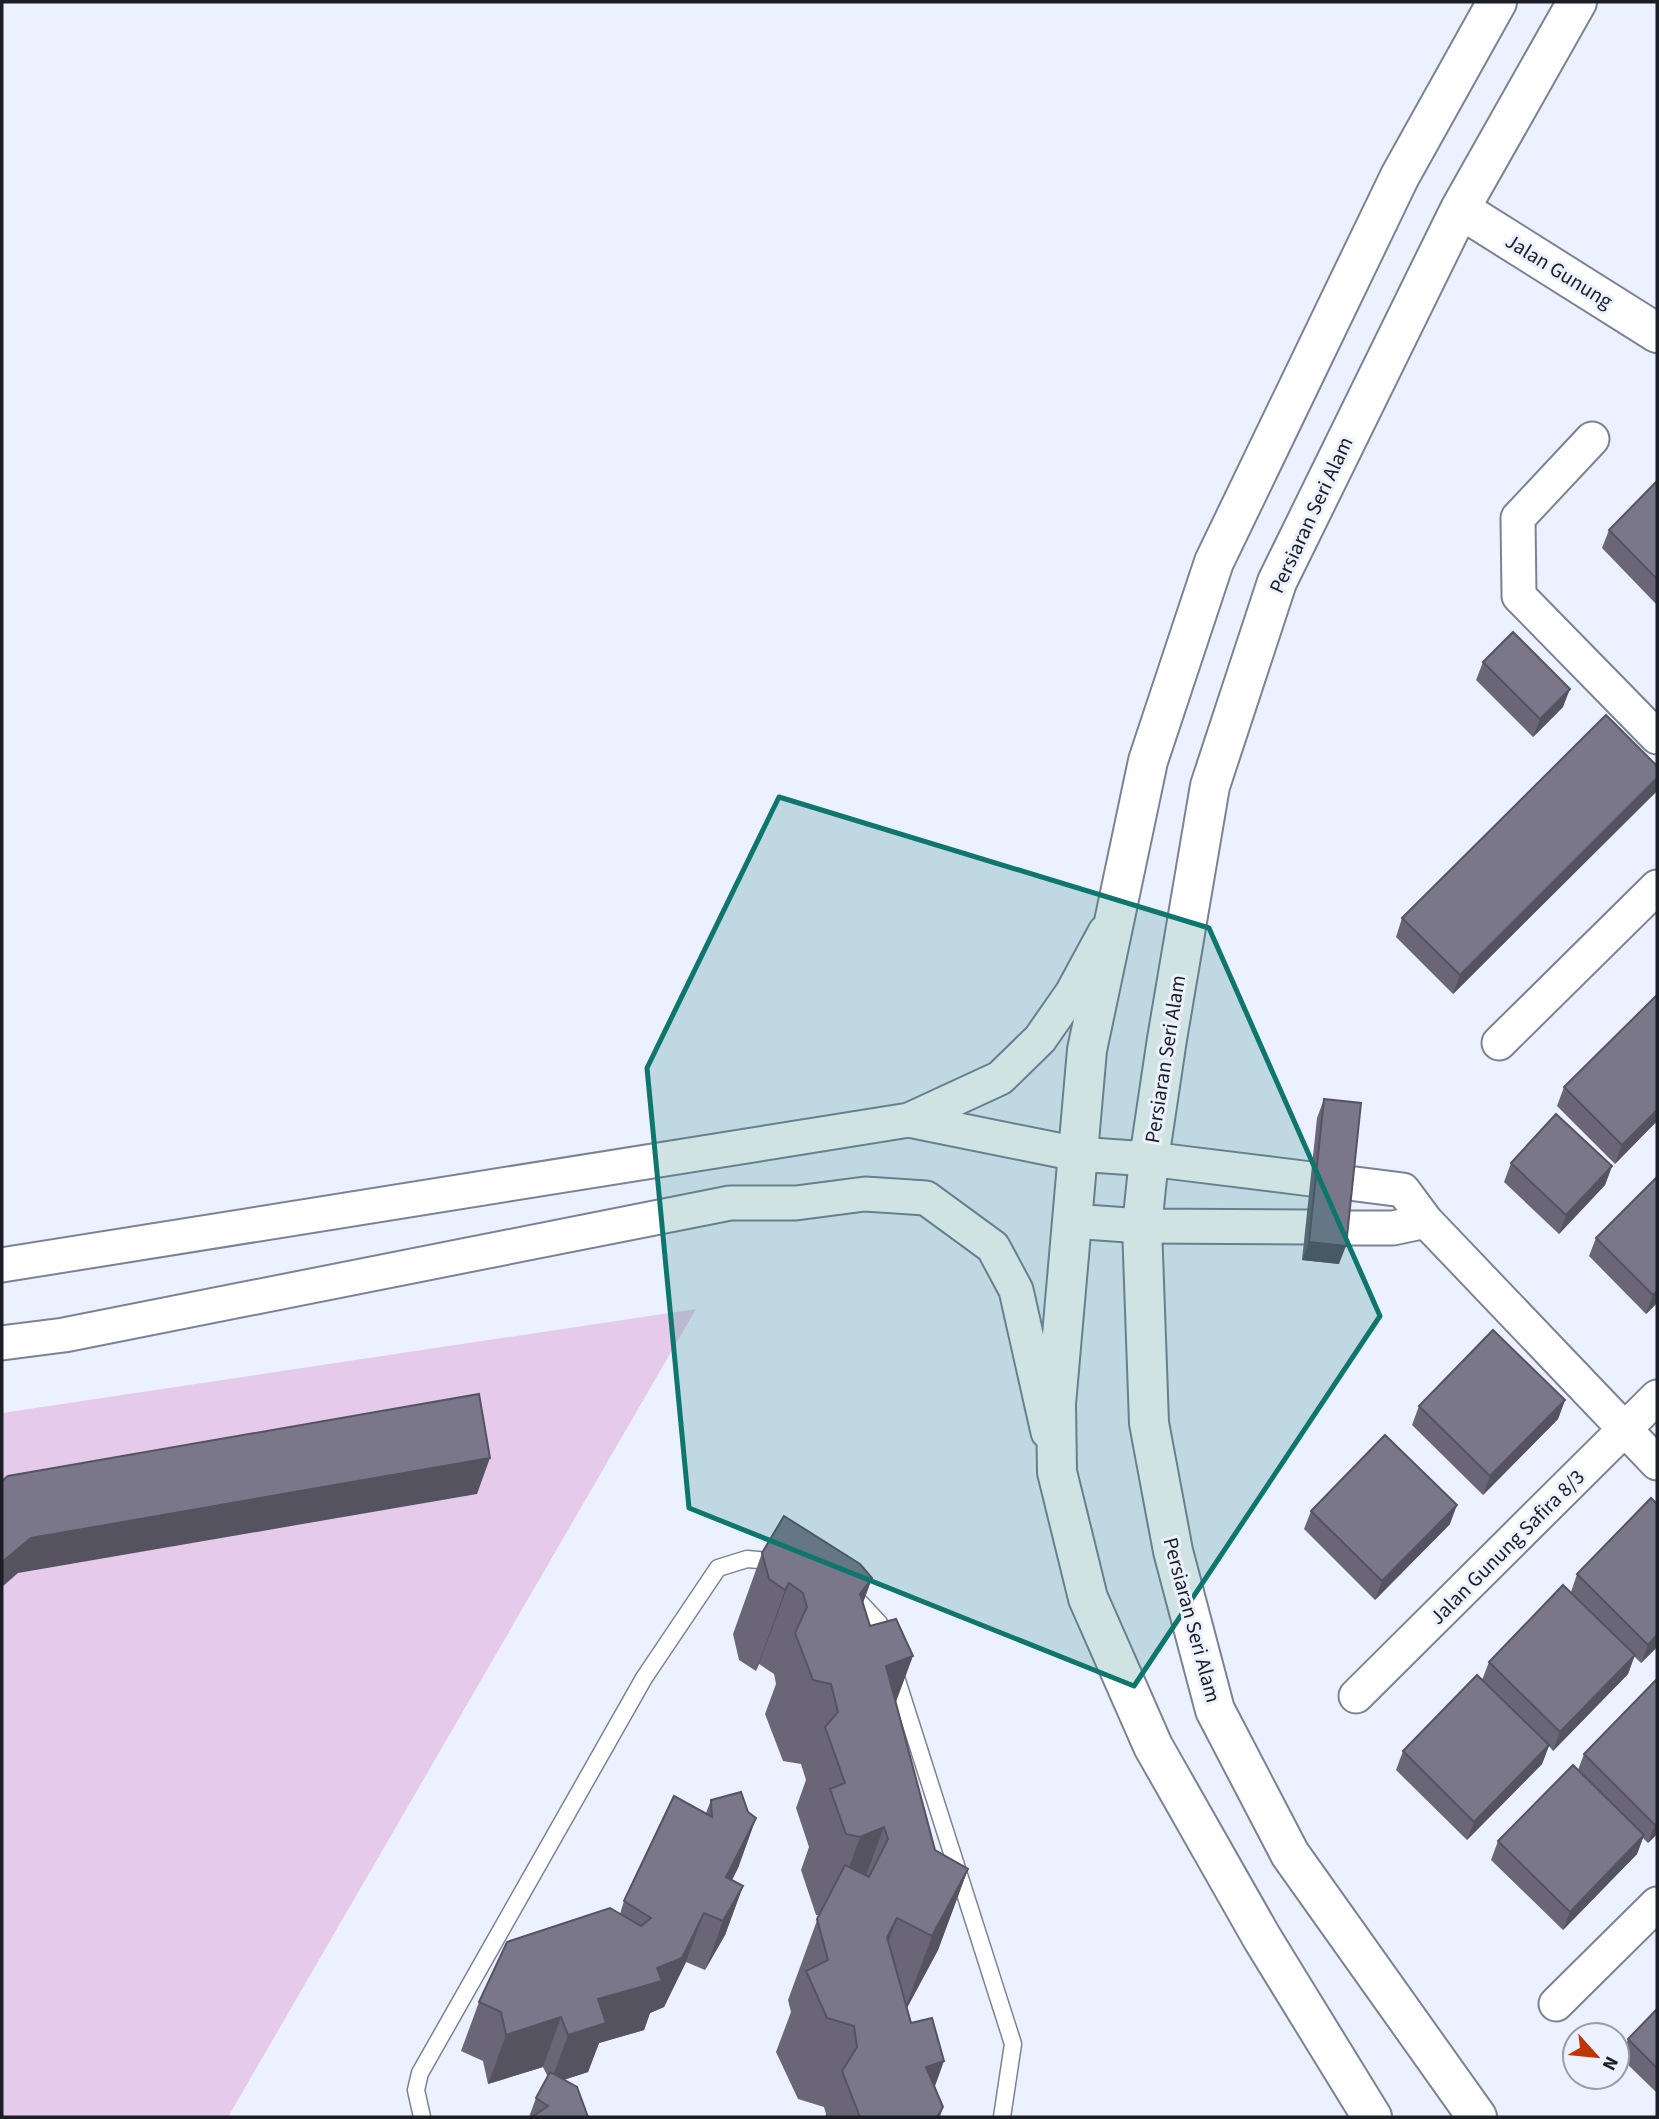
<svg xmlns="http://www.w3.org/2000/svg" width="1659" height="2119" viewBox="0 0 1659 2119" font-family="'Source Sans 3',sans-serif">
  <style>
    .green { fill: #e5caeb }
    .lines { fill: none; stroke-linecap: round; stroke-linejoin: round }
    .lane-casing { stroke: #7b8296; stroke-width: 19 }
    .street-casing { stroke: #7b8296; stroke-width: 37 }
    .secondary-casing { stroke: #7b8296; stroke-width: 42 }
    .lane { stroke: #fff; stroke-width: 16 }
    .street { stroke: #fff; stroke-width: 33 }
    .secondary { stroke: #fff; stroke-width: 38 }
    .wall { fill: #6a6678 }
    .shaded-wall { fill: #565361 }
    .building { fill: #7b778b; stroke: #565361; stroke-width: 2 }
    .marked { fill: #0f766e; fill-opacity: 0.2; stroke: #0f766e; stroke-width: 5; stroke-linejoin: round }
    .labels { text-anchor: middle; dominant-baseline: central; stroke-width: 6; stroke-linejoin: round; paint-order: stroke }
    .street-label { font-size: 21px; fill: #1b1e25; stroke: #ecf1ff }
  </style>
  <rect width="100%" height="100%" fill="#ecf1ff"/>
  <path class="green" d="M696 1309 228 2117H2V1413Z"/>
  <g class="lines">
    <g class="lane-casing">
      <path id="lane" d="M849 1591 879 1623 885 1643
        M894 1671 1013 2044 1002 2117
        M422 2117 416 2090 420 2073 644 1678 718 1568 747 1559 782 1562"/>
    </g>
    <g class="street-casing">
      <path id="street" d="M1592 439 1518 518 1519 596 1657 737
        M1499 1043 1657 887
        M909 1120 1077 1154 1149 1159 1311 1179
        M1348 1183 1403 1190 1426 1221 1657 1463
        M1071 1221 1142 1226 1307 1227
        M1345 1228H1393L1426 1221
        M2 1265 909 1120 1000 1078 1040 1039 1072 993 1105 932
        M2 1343 64 1335 730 1203H796L865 1194 926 1198 993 1247 1016 1290 1048 1432
        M1356 1696 1657 1397
        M1556 2004 1657 1904"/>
    </g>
    <g class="secondary-casing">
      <path id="secondary" d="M1460 209 1657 333
        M1372 2117 1262 1938 1153 1746 1088 1598 1057 1472 1056 1404 1087 1050 1148 761 1214 562 1400 176 1497 2
        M1477 2117 1290 1854 1215 1710 1173 1551 1149 1423 1142 1226 1149 1159 1167 1039 1210 786 1277 582 1460 209 1577 2"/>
    </g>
    <use href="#lane" class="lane"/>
    <use href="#street" class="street"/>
    <use href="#secondary" class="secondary"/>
  </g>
  <path class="wall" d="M1657 481V605L1602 548 1609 530Z
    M1483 662 1563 707 1533 737 1476 680Z
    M1657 766V791L1453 994 1396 937 1402 918Z
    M1657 995V1121L1615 1164 1557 1106 1564 1087Z
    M1324 1099 1339 1264 1302 1260 1317 1118Z
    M1511 1163 1612 1166 1605 1185 1559 1234 1504 1182Z
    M1657 1177V1303L1646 1314 1589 1256 1596 1238Z
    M1565 1400 1558 1419 1483 1495 1412 1425 1419 1406Z
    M1311 1511 1450 1524 1375 1600 1304 1529Z
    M762 1553 872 1578 863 1603 896 1703 935 1850 968 1869 938 1950 907 2008 911 2023 935 2088 943 2107 940 2117H825L826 2114 824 2107 798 2099 776 2052 791 2012 788 2000 819 1915H816L801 1870 809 1847 796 1808 806 1780 801 1764 783 1761 765 1714 776 1684 774 1674 759 1664 756 1671 739 1660 733 1634Z
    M1577 1574 1657 1647 1641 1663 1634 1656 1628 1674 1553 1751 1549 1746 1542 1764 1467 1840 1396 1770 1403 1751 1482 1680 1489 1662 1571 1592Z
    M1657 1679V1834L1648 1843 1643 1838 1637 1854 1563 1930 1491 1860 1498 1841 1578 1770 1584 1754Z
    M711 1800 748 1812 756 1818 738 1868 732 1880 743 1886 725 1935 705 1970 686 1962 664 2007 650 2013 644 2030 599 2043 588 2072 564 2080 588 2117H529L536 2098 548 2077 543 2067 488 2084 483 2061 461 2051 479 2002 620 1914 624 1901 706 1813Z
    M1657 2009V2093L1621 2058 1628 2039Z"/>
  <path class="shaded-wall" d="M1570 689 1563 707 1533 737 1540 719Z
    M1657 778V791L1453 994 1460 975Z
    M1657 1110V1121L1615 1164 1622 1145Z
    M1612 1166 1605 1185 1559 1234 1566 1215Z
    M1309 1242 1346 1246 1339 1264 1302 1260Z
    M1657 1291V1303L1646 1314 1653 1295Z
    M1565 1400 1558 1419 1483 1495 1490 1476Z
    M490 1458 477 1494 18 1573 2 1587V1562L31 1538Z
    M1457 1505 1450 1524 1375 1600 1382 1581Z
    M872 1578 842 1659 860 1594Z
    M789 1583 759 1664 756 1671 785 1590Z
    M1657 1635V1647L1641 1663 1648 1645Z
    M1635 1655 1628 1674 1553 1751 1560 1732Z
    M913 1656 883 1737 886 1666Z
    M1549 1745 1542 1764 1467 1840 1474 1822Z
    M756 1818 738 1868 713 1917 726 1877Z
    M1657 1823V1834L1648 1843 1655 1825Z
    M884 1827 854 1908 831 1918 860 1837Z
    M1644 1835 1637 1854 1563 1930 1570 1912Z
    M968 1869 938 1950 902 2017 932 1936Z
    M743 1886 725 1935 705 1970 723 1921Z
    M704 1913 686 1962 664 2007 650 2013 644 2030 599 2043 588 2072 550 2084 568 2035 598 1999 657 1968Z
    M897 1918 868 1999 887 1937Z
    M561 2017 543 2067 488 2084 506 2035Z
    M944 2061 924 2117 926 2067Z"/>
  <path class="building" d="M1657 481V579L1609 530Z
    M1513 632 1570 689 1540 719 1483 662Z
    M1606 715 1657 766V778L1460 975 1402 918Z
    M1657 995V1110L1622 1145 1564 1087Z
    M1324 1099 1361 1103 1346 1246 1309 1242Z
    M1556 1114 1612 1166 1566 1215 1511 1163Z
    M1657 1177V1291L1653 1295 1596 1238Z
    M1493 1330 1565 1400 1490 1476 1419 1406Z
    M479 1394 490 1458 31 1538 2 1562V1481L8 1476Z
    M1385 1435 1457 1505 1382 1581 1311 1511Z
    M1651 1498 1657 1504V1635L1648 1645 1577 1574Z
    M784 1516 860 1564 872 1578 860 1594 870 1626 896 1619 913 1656 886 1666 935 1850 968 1869 932 1936 897 1918 887 1937 911 2023 932 2018 944 2061 926 2067 943 2107 937 2117H860L842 2071 857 2047 854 2026 827 2018 806 1971 828 1960 817 1919 845 1865 869 1877 888 1839 884 1827 860 1837 846 1834 830 1789 845 1783 825 1727 838 1712 831 1684 813 1680 795 1633 807 1607 803 1593 789 1583 785 1590 769 1579 762 1553Z
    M1563 1585 1635 1655 1560 1732 1489 1662Z
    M1477 1675 1549 1745 1474 1822 1403 1751Z
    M1657 1679V1823L1655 1825 1584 1754Z
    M1573 1765 1644 1835 1570 1912 1498 1841Z
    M741 1792 748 1812 756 1818 726 1877 743 1886 723 1921 704 1913 682 1958 657 1968 662 1981 598 1999 606 2023 568 2035 561 2017 506 2035 501 2012 479 2002 507 1942 610 1908 641 1926 651 1918 624 1901 674 1796 712 1817 711 1800Z
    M1657 2009V2068L1628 2039Z
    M550 2072 577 2087 588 2117H532L548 2106 536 2098Z"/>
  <path class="marked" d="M779 797 1209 928 1380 1316 1134 1686 689 1508 647 1068Z"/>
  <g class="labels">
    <g class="street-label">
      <text transform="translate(1559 271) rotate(32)">Jalan Gunung</text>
      <text transform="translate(1311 515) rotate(-65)">Persiaran Seri Alam</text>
      <text transform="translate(1165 1059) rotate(-81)">Persiaran Seri Alam</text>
      <text transform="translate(1507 1547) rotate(-45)">Jalan Gunung Safira 8/3</text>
      <text transform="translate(1192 1620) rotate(75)">Persiaran Seri Alam</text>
    </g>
  </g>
  <rect width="1659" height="2119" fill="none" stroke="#1b1e25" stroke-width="7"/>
  <g transform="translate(1596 2056) rotate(117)"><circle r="33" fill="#ecf1ff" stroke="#989da8" stroke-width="2"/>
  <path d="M0-5L12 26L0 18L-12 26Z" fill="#be3506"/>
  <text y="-10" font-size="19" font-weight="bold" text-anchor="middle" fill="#1b1e25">N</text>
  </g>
</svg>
